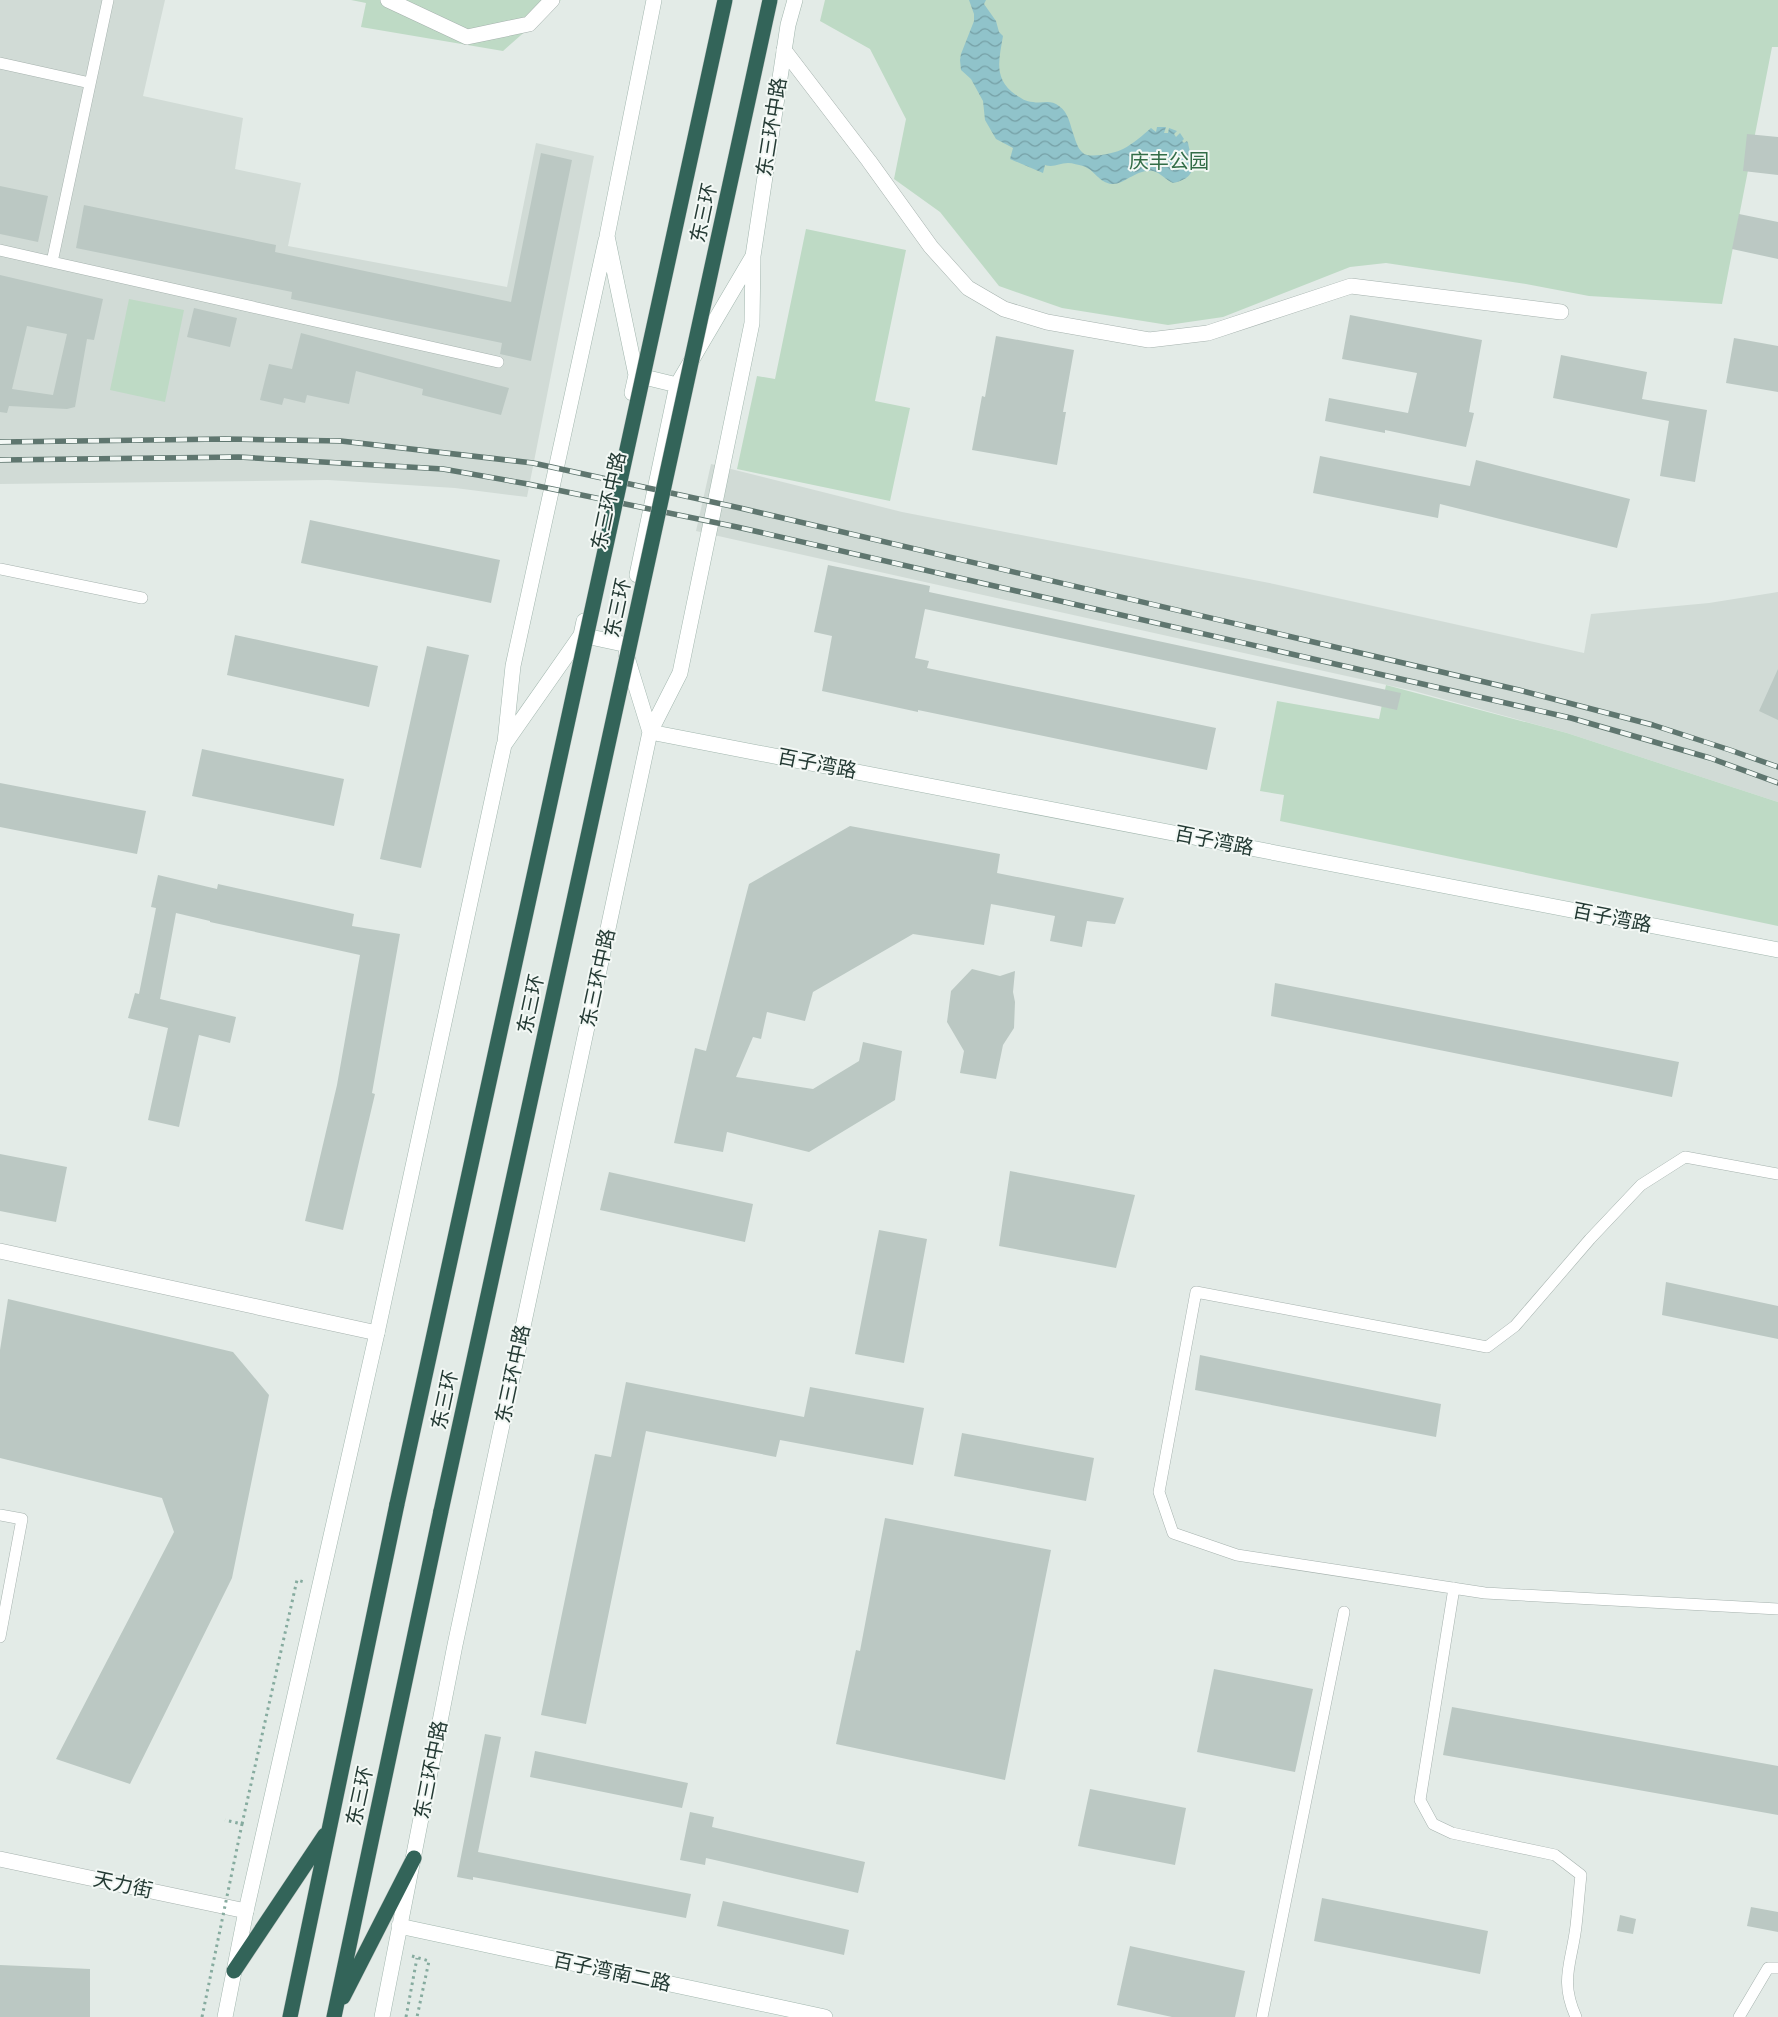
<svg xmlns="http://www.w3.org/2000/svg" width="1778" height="2017" viewBox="0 0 1778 2017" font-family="Jost,'Noto Sans SC',sans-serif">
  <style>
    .built { fill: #d1dbd6 }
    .park { fill: #bedac5 }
    .water { fill: url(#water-waves) }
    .building { fill: #bbc8c3; fill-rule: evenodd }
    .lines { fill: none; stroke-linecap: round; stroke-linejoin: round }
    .lane-casing { stroke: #a6b2ae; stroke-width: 12 }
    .street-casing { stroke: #a6b2ae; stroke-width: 16 }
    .secondary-casing { stroke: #a2b6ae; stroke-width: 16 }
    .highway-casing { stroke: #c2c8c6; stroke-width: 16 }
    .path { stroke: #86ab9f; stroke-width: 3; stroke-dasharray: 2.5 4; stroke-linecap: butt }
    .lane { stroke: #fff; stroke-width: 11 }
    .street { stroke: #fff; stroke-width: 15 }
    .secondary { stroke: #fff; stroke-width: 15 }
    .highway { stroke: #336459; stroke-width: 15 }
    .rail-casing { stroke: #5f766f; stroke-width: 5.5 }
    .rail { stroke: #f3f8f5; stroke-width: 4; stroke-dasharray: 11; stroke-linecap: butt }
    .highway-bridge-casing { stroke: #c2c8c6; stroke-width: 16; stroke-linecap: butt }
    .path-bridge { stroke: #86ab9f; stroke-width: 3; stroke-dasharray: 2.5 4; stroke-linecap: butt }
    .highway-bridge { stroke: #336459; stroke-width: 15 }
    .labels { text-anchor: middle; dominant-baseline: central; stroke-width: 4; stroke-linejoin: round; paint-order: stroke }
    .street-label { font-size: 20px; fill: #243a34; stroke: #f3f8f5 }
    .park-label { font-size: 20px; fill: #336d48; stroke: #f3f8f5 }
  </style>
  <defs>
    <pattern id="water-waves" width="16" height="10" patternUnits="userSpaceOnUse" patternTransform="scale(1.25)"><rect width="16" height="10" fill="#90c3ca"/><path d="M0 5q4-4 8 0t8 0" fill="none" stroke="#759fa5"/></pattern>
  </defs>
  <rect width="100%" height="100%" fill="#e3ebe7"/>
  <path class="built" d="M0 0H165L143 96 243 118 235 169 301 183 288 246 507 287 536 143 594 156 527 497 455 488 328 480 0 484Z
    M711 464 902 512 1274 584 1584 653 1591 614 1709 603 1778 592V802L1567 733 1414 691 696 531Z"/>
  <path class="park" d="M351 0H561L503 51 361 27 366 3Z
    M825 0H1778V47H1772L1722 304 1589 296 1526 284 1386 263 1350 267 1223 317 1168 325 1062 308 999 286 940 212 894 179 906 119 870 49 820 21Z
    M806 229 906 250 875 401 910 408 890 501 737 469 757 376 775 379Z
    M129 299 184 310 165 402 110 390Z
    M1386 685 1567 733 1778 802V926L1280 821 1284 795 1260 791 1277 701 1379 719Z"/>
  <path class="water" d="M969 0H986L984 4 996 21 999 32 1003 36C999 60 993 79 1016 95 1021 98 1026 102 1033 102 1043 104 1050 99 1059 106 1069 113 1070 125 1074 136 1076 142 1078 149 1083 153 1089 159 1116 153 1123 149 1133 144 1143 135 1151 128L1156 132 1157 127H1166L1164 133H1168L1169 128 1177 131 1174 134 1176 137 1180 133 1184 139 1182 141 1184 143 1187 141 1188 143C1192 163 1200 177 1173 183 1166 180 1161 173 1153 171 1136 169 1124 185 1112 184 1099 183 1095 170 1083 166 1078 165 1073 163 1068 163 1059 163 1054 168 1045 165L1043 173 1010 159 1013 148 996 139 985 120 983 101 971 79 961 70 960 60 961 54 974 21V14Z"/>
  <path class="building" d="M1747 134 1778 137V175L1743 171Z
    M541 153 572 160 531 361 500 354 502 343 291 299 292 292 76 248 84 205 276 245 275 252 511 302Z
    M0 186 48 196 38 242 0 234Z
    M1739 214 1778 222V259L1732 249Z
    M0 275 103 299 94 340 87 339 75 407 67 409 9 406 7 413 0 412ZM27 326 67 334 53 395 12 389Z
    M194 308 237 318 230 347 187 337Z
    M1350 315 1482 340 1469 412 1474 413 1466 447 1385 430V433L1325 421 1329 398 1408 413 1417 373 1342 359Z
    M301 333 509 388 501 415 422 395 423 389 356 371 349 404 307 395 305 403 284 398 282 405 260 400 269 364 292 369Z
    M996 336 1074 350 1063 412H1066L1057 465 972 450 982 396 985 397Z
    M1734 338 1778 346V392L1726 383Z
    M1561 355 1647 372 1642 399 1707 410 1695 482 1660 476 1669 421 1553 398Z
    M1320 456 1470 486 1476 460 1630 499 1617 548 1440 504 1438 518 1313 493Z
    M310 520 500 560 491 603 301 563Z
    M828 565 930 586 929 592 1401 693 1397 710 925 609 915 658 929 661 927 668 1216 728 1207 770 918 710V712L822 691 832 636 814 632Z
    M235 635 378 666 369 707 227 675Z
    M427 646 469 655 421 868 380 859Z
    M1778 669V720L1759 711Z
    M202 749 344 779 334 826 192 796Z
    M0 783 146 811 137 854 0 827Z
    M850 826 1000 854 997 873 1124 898 1115 924 1087 921 1082 947 1050 941 1055 916 991 904 984 945 913 934 813 992 805 1021 767 1012 761 1039 753 1037 736 1077 813 1089 859 1061 863 1042 902 1051 895 1100 809 1152 727 1132 723 1152 674 1143 695 1048 706 1051 749 884Z
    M158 875 217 889 218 884 354 914 352 926 400 934 372 1093 375 1094 343 1230 305 1221 337 1085 360 955 210 922V921L176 913 160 999 236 1017 230 1043 199 1035 179 1127 148 1120 168 1028 128 1018 135 993 139 994 156 908 151 907Z
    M972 969 1000 976 1015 971 1013 992 1015 1002 1014 1028 1003 1045 996 1079 960 1073 964 1051 947 1022 951 991Z
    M1275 983 1679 1062 1672 1097 1271 1016Z
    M0 1154 67 1167 56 1222 0 1211Z
    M1010 1171 1135 1195 1116 1268 999 1246Z
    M609 1172 753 1204 745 1242 600 1210Z
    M879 1230 927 1239 904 1363 855 1354Z
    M1666 1282 1778 1306V1339L1662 1315Z
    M8 1299 233 1352 269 1395 232 1578 130 1784 56 1759 174 1532 162 1498 0 1458V1350Z
    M1200 1355 1441 1404 1436 1437 1195 1390Z
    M626 1382 804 1417 810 1387 924 1408 913 1465 780 1440 776 1457 646 1431 586 1724 541 1715 595 1454 611 1457Z
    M962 1433 1094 1458 1086 1501 954 1476Z
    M885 1518 1051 1550 1005 1780 836 1744 856 1650 860 1651Z
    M1214 1669 1313 1689 1295 1772 1197 1752Z
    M1452 1707 1778 1766V1815L1443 1755Z
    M485 1734 501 1737 478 1852 691 1894 686 1918 473 1877V1880L457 1877Z
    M535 1751 688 1783 682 1808 530 1777Z
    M1090 1789 1186 1808 1175 1865 1078 1846Z
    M690 1812 714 1817 712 1827 865 1862 858 1893 706 1858 705 1865 680 1860Z
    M1322 1898 1488 1931 1480 1974 1314 1941Z
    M723 1901 849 1930 844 1955 717 1926Z
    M1751 1907 1778 1912V1932L1747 1926Z
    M1620 1915 1636 1919 1633 1934 1617 1931Z
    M1130 1946 1245 1971 1235 2017H1172L1117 2005Z
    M0 1965 90 1969V2017H0Z"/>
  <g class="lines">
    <g class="lane-casing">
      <path id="lane" d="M108 0 52 262 498 362
        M0 63 90 83
        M0 250 52 262
        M0 569 142 598
        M1778 1174 1685 1157 1641 1185 1590 1239 1515 1326 1487 1347 1196 1292 1159 1492 1173 1533 1237 1555 1485 1593 1778 1609
        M0 1515 22 1519 0 1637
        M1454 1588 1420 1800 1433 1824 1452 1833 1555 1855 1581 1875C1579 1892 1578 1909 1576 1926 1572 1962 1559 1980 1576 2017
        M1262 2017 1344 1612
        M1739 2017 1768 1968H1778"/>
    </g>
    <g class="street-casing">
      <path id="street" d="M388 0 467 37 529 24 552 0
        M784 50 869 161 931 247 968 288 1004 309 1047 322 1149 340 1208 333 1351 286 1561 312
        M0 1251 377 1333
        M0 1859 246 1911"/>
    </g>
    <g class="secondary-casing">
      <path id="secondary" d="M753 256 752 323 680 673 650 732 1778 950
        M636 375 677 385
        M632 393 636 375 607 236 654 0
        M637 575 677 385 753 256 788 25 795 0
        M581 635 623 644
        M505 742 513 666 606 240
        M399 1926 825 2017
        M225 2017 246 1911 377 1333 504 745 581 635 584 621
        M382 2017 455 1645 650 732 626 654"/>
    </g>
    <g class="highway-casing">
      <path id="highway" d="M234 1971 325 1835
        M343 1997 414 1858
        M290 2017 397 1504
        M334 2017 441 1511"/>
    </g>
    <path class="path" d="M242 1824 297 1580 304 1582
      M412 1956 429 1961 417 2017
      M406 2017 417 1958"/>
    <use href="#lane" class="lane"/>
    <use href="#street" class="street"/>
    <use href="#secondary" class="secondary"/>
    <use href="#highway" class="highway"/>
    <g class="rail-casing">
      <path id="rail" d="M0 442 225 439 341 441 533 463 740 508 1519 690 1653 725 1730 750 1778 767
        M0 460 239 457 443 469 528 484 737 527 1571 718 1710 758 1778 783"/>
    </g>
    <use href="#rail" class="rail"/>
    <g class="highway-bridge-casing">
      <path id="highway-bridge" d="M397 1504 725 0
        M441 1511 770 0"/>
    </g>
    <path class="path-bridge" d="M202 2017 242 1824 225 1820"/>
    <use href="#highway-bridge" class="highway-bridge"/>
  </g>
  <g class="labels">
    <g class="street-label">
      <text transform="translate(772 127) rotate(-81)">东三环中路</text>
      <text transform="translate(704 213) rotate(-78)">东三环</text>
      <text transform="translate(609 501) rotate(-78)">东三环中路</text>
      <text transform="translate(618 608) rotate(-78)">东三环</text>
      <text transform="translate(817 764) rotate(11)">百子湾路</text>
      <text transform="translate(1214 841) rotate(11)">百子湾路</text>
      <text transform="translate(1612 918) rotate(11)">百子湾路</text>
      <text transform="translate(598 978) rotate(-78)">东三环中路</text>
      <text transform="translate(531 1004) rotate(-78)">东三环</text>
      <text transform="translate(513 1374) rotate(-78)">东三环中路</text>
      <text transform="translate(445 1400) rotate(-78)">东三环</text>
      <text transform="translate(431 1770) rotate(-79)">东三环中路</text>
      <text transform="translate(360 1796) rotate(-78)">东三环</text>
      <text transform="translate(123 1885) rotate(12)">天力街</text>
      <text transform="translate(612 1972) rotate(12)">百子湾南二路</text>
    </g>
    <g class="park-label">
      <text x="1169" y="161">庆丰公园</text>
    </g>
  </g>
</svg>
